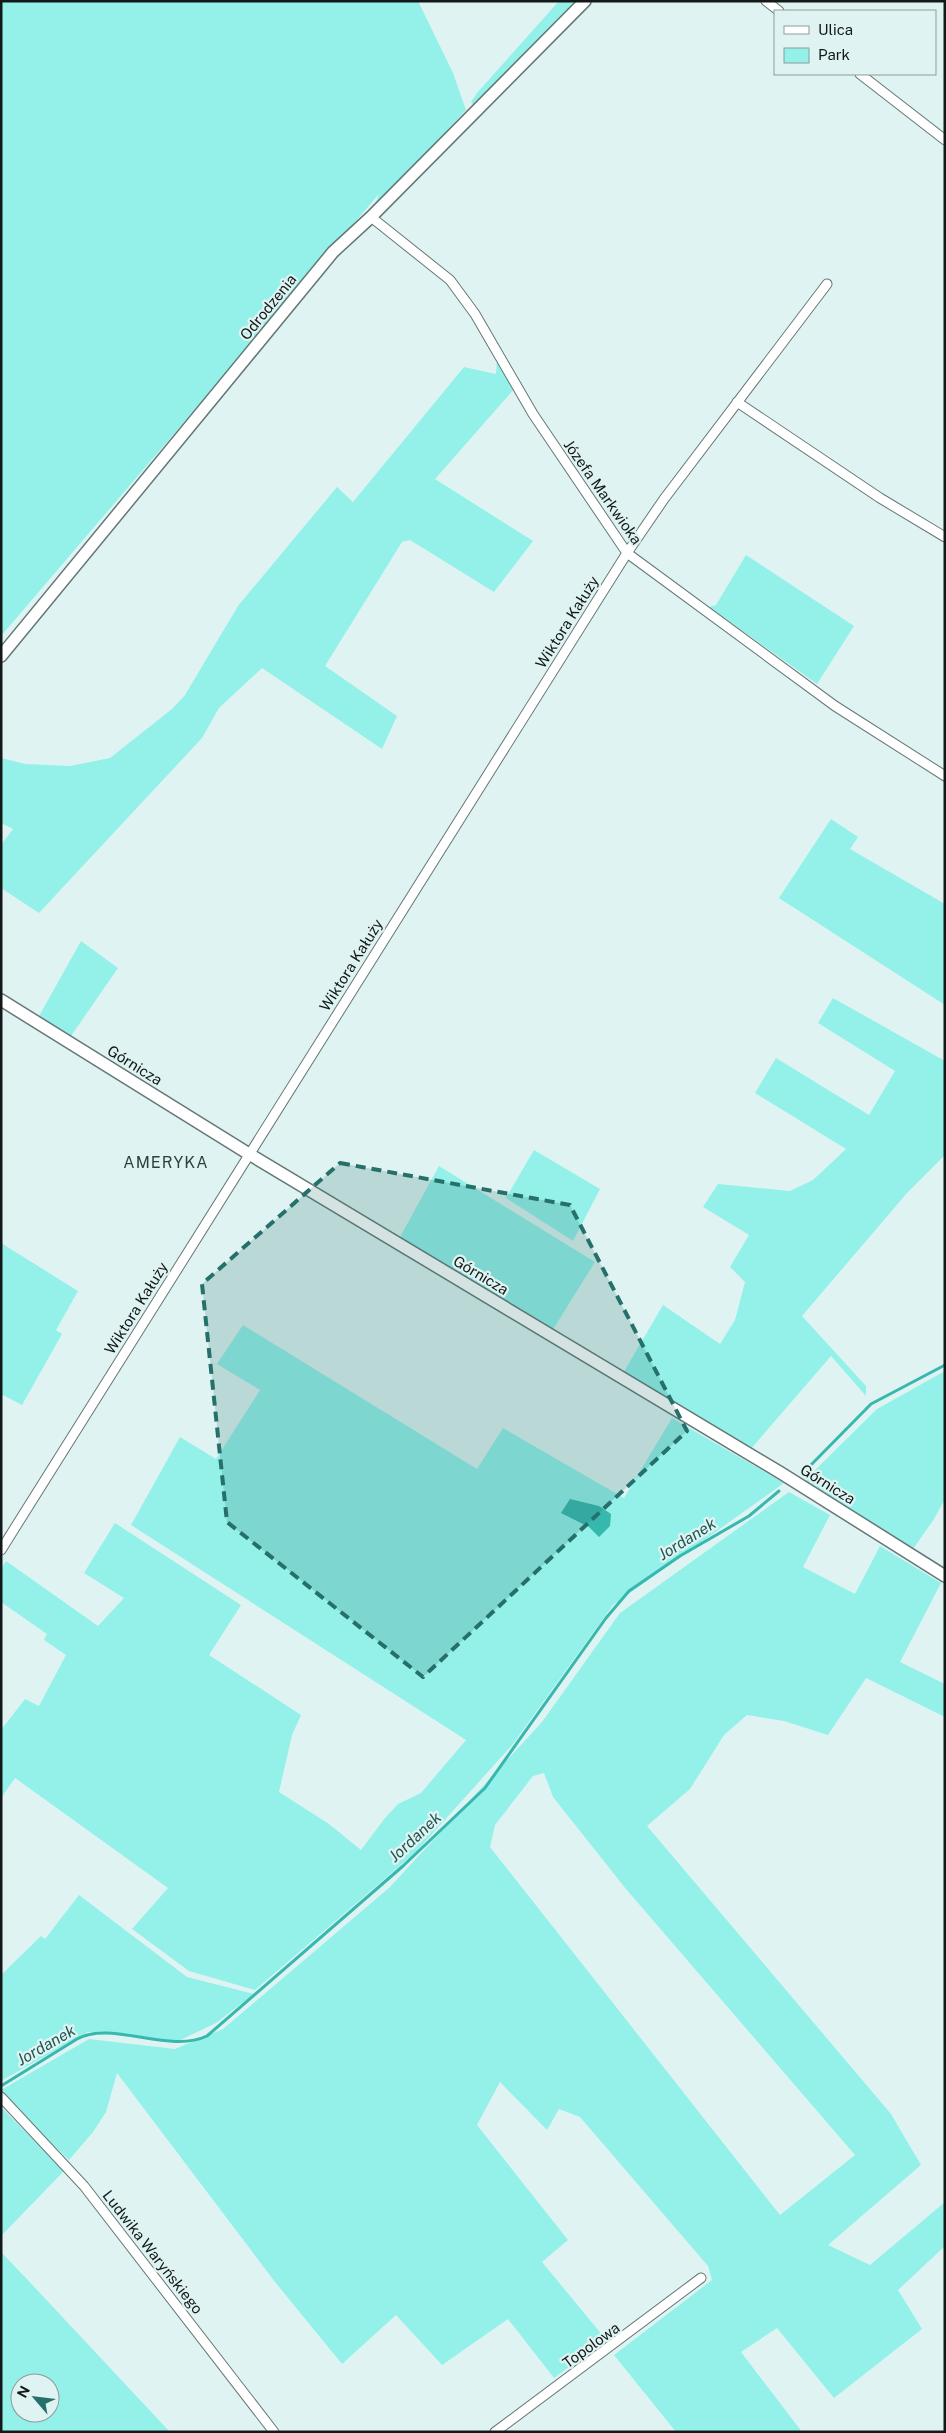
<svg xmlns="http://www.w3.org/2000/svg" width="946" height="2433" viewBox="0 0 946 2433" font-family="'Public Sans',sans-serif">
  <style>
    .green { fill: #93f1e9; fill-rule: evenodd }
    .water { fill: #36b8af }
    .lines { fill: none; stroke-linecap: round; stroke-linejoin: round }
    .stream { stroke: #36b8af; stroke-width: 3 }
    .minor-casing { stroke: #657876; stroke-width: 11 }
    .tertiary-casing { stroke: #657876; stroke-width: 14 }
    .minor { stroke: #fff; stroke-width: 9 }
    .tertiary { stroke: #fff; stroke-width: 11 }
    .marked { fill: #26706b; fill-opacity: 0.2; stroke: #26706b; stroke-width: 4; stroke-dasharray: 10 6; stroke-linejoin: round }
    .labels { text-anchor: middle; dominant-baseline: central; stroke-width: 4.5; stroke-linejoin: round; paint-order: stroke }
    .street-label { font-size: 15px; fill: #121918; stroke: #dff4f2 }
    .neighbourhood-label { font-size: 16px; letter-spacing: 1px; fill: #2f403e; stroke: #dff4f2 }
    .water-label { font-size: 16px; font-style: italic; fill: #225753; stroke: #dff4f2 }
  </style>
  <rect width="100%" height="100%" fill="#dff4f2"/>
  <path class="green" d="M1 1H418L453 73 466 110 374 208 379 194 1 636Z
    M559 1H578L474 106 471 102 477 93Z
    M497 360 515 388 435 479 533 541 494 592 410 540 402 542 325 666 397 716 382 749 262 668 219 708 202 738 39 913 1 888V845L13 829 1 823V758L25 764 70 766 110 758 172 709 185 695 238 606 337 487 353 502 464 367 496 374Z
    M746 555 854 626 817 684 709 607 716 605Z
    M831 819 858 837 850 849 945 904V1005L779 898Z
    M81 941 118 968 71 1036 38 1018Z
    M833 998 945 1061V1155L907 1193 802 1316 866 1386V1396L831 1356 750 1450 622 1375 663 1305 720 1344 735 1320 745 1282 730 1267 749 1235 703 1207 718 1184 790 1191 813 1180 846 1149 755 1093 776 1058 869 1115 895 1071 818 1023Z
    M534 1150 600 1189 573 1241 506 1198Z
    M439 1166 595 1262 552 1331 400 1237Z
    M1 1243 78 1291 56 1330 62 1334 22 1405 1 1394Z
    M243 1325 477 1469 503 1428 624 1498 672 1418 784 1483 613 1605 513 1744 415 1853 255 1990 189 1971 132 1929 168 1888 15 1778 1 1798V1730L25 1699 39 1706 66 1655 44 1640 47 1634 1 1602V1569L6 1561 98 1626 124 1598 84 1573 115 1523 241 1605 209 1655 301 1715 292 1735 279 1792 329 1824 361 1850 385 1818 398 1804 421 1793 466 1740 131 1525 180 1437 216 1459 260 1390 217 1364Z
    M945 1371V1499L934 1519 913 1549 802 1483 877 1409Z
    M789 1492 830 1515 803 1567 855 1594 880 1546 941 1583 900 1662 945 1684V1717L866 1678 828 1735 784 1721 747 1715 724 1735 690 1789 647 1826 891 2114 921 2165 828 2245 870 2265 945 2202V2246L898 2290 922 2329 834 2398 777 2328 741 2352 802 2432H676L614 2355 712 2280 708 2266 580 2117 559 2109 547 2130 500 2082 477 2125 568 2240 542 2262 608 2342 606 2345H598L554 2378 508 2319 442 2365 396 2315 342 2364 275 2282 117 2073 106 2112 93 2132 69 2160 7 2101 1 2090 89 2039 175 2049 223 2029 390 1887 542 1722 620 1613ZM544 1773 553 1797 626 1889 855 2155 780 2215 490 1847 495 1825 533 1776Z
    M79 1895 187 1977 254 1994 216 2023 176 2042 88 2032 1 2081V1975L41 1936 45 1939Z
    M1 2107 64 2171 1 2236Z
    M1 2252 24 2276 170 2432H1ZM20 2383H50V2413H20Z"/>
  <path class="water" d="M570 1499 599 1506 611 1514 610 1526 599 1537 589 1527 561 1513Z"/>
  <g class="lines">
    <path class="stream" d="M804 1472 871 1404 945 1365
      M1 2086 77 2039C112 2020 169 2054 207 2036L403 1866 485 1788 606 1618 629 1591 680 1556 749 1516 779 1491"/>
    <g class="minor-casing">
      <path id="minor" d="M766 1 779 11
        M860 74 945 140
        M371 217 450 280 475 314 533 414 627 553 835 706 945 776
        M737 402 880 498 945 537
        M1 1550 627 553 664 499 827 284
        M1 2097 84 2186 274 2432
        M495 2432 701 2278"/>
    </g>
    <g class="tertiary-casing">
      <path id="tertiary" d="M1 656 333 252 371 217 585 1
        M1 1000 249 1154 781 1473 945 1576"/>
    </g>
    <use href="#minor" class="minor"/>
    <use href="#tertiary" class="tertiary"/>
  </g>
  <path class="marked" d="M340 1163 570 1205 687 1431 423 1677 227 1522 202 1284Z"/>
  <g class="labels">
    <g class="street-label">
      <text transform="translate(268 307) rotate(-51)">Odrodzenia</text>
      <text transform="translate(603 492) rotate(55)">Józefa Markwioka</text>
      <text transform="translate(567 622) rotate(-58)">Wiktora Kałuży</text>
      <text transform="translate(351 965) rotate(-58)">Wiktora Kałuży</text>
      <text transform="translate(135 1065) rotate(32)">Górnicza</text>
      <text transform="translate(481 1275) rotate(31)">Górnicza</text>
      <text transform="translate(136 1308) rotate(-58)">Wiktora Kałuży</text>
      <text transform="translate(828 1484) rotate(32)">Górnicza</text>
      <text transform="translate(153 2252) rotate(52)">Ludwika Waryńskiego</text>
      <text transform="translate(591 2345) rotate(-36)">Topolowa</text>
    </g>
    <g class="neighbourhood-label">
      <text x="166" y="1162">AMERYKA</text>
    </g>
    <g class="water-label">
      <text transform="translate(687 1539) rotate(-32)">Jordanek</text>
      <text transform="translate(415 1837) rotate(-43)">Jordanek</text>
      <text transform="translate(46 2045) rotate(-30)">Jordanek</text>
    </g>
  </g>
  <rect width="946" height="2433" fill="none" stroke="#121918" stroke-width="5"/>
  <rect x="774" y="10" width="162" height="65" fill="#dff4f2" stroke="#8d9c9b"/>
  <rect x="784" y="26" width="25" height="8" fill="#ffffff" stroke="#8d9c9b"/>
  <text x="818" y="35" font-size="15" fill="#121918">Ulica</text>
  <rect x="784" y="48" width="25" height="15" fill="#93f1e9" stroke="#8d9c9b"/>
  <text x="818" y="60" font-size="15" fill="#121918">Park</text>
  <g transform="translate(35 2398) rotate(298)"><circle r="24" fill="#dff4f2" stroke="#8d9c9b"/>
  <path d="M0-4L9 19L0 12L-9 19Z" fill="#26706b"/>
  <text y="-8" font-size="14" font-weight="bold" text-anchor="middle" fill="#121918">N</text>
  </g>
</svg>
